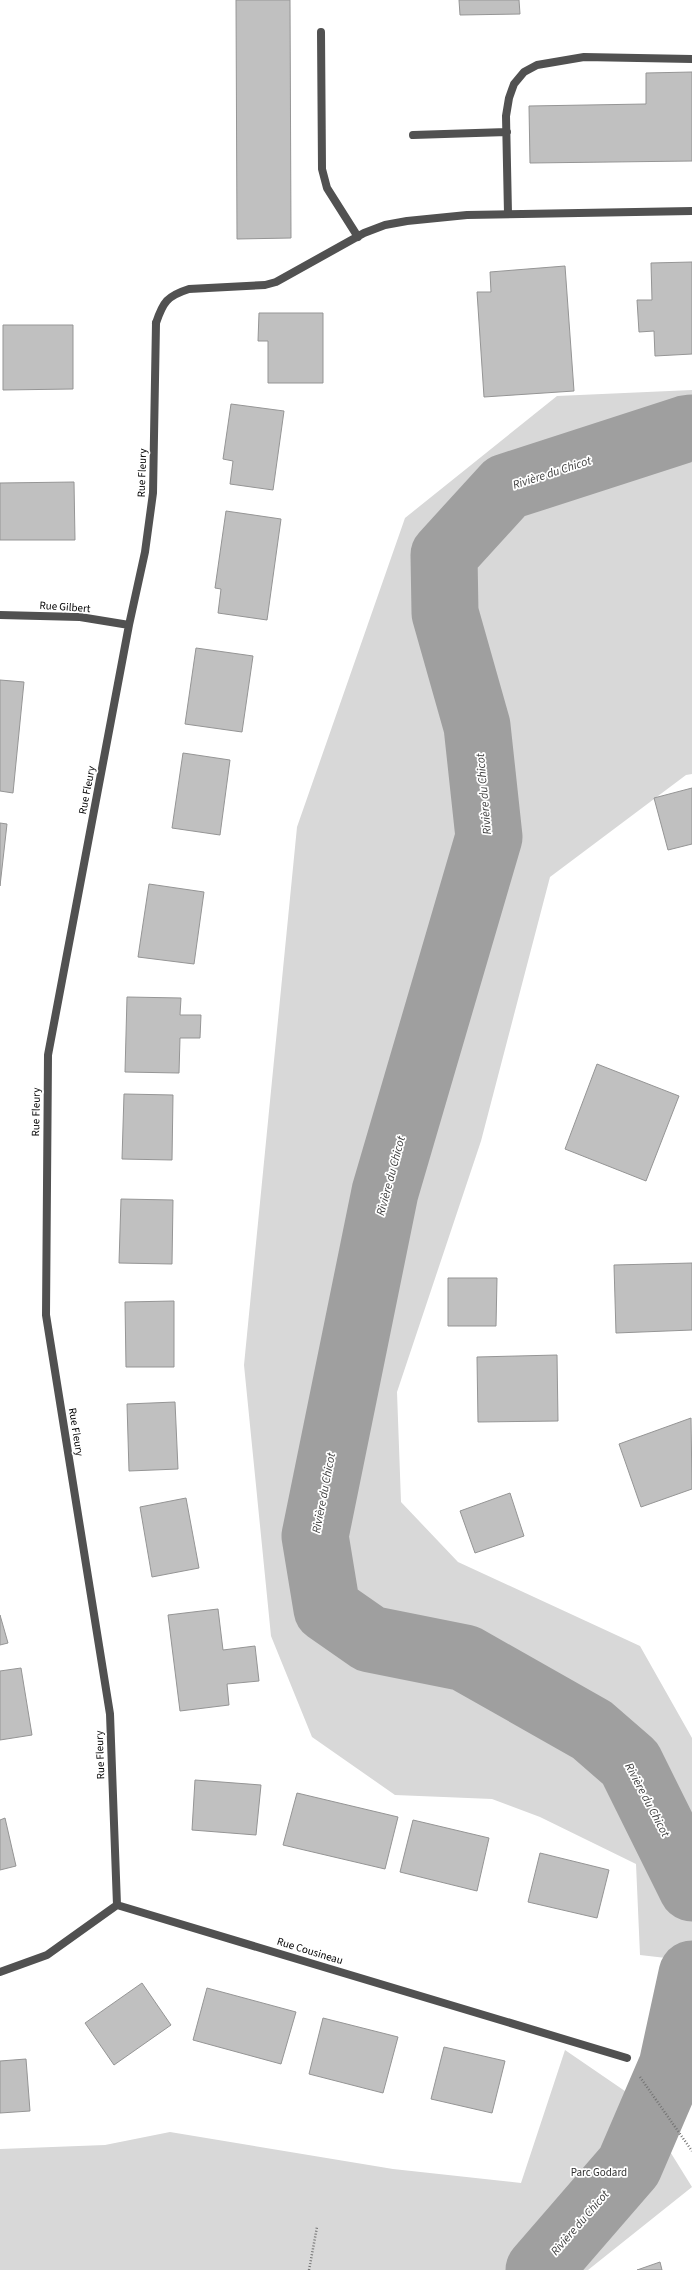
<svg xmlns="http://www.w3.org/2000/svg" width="692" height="2270" viewBox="0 0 692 2270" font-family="'Source Sans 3',sans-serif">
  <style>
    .green { fill: #d8d8d8 }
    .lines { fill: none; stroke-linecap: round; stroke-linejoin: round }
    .river { stroke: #9f9f9f; stroke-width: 67 }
    .building { fill: #c0c0c0; stroke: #959595 }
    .path { stroke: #737373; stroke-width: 2.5; stroke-dasharray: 1 2; stroke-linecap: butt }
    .lane { stroke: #515151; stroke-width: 8 }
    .street { stroke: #515151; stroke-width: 8 }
    .labels { text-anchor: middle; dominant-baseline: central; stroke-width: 3.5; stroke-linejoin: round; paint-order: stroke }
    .street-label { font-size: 11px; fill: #000; stroke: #fff }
    .park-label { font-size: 11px; fill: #2f2f2f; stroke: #fff }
    .water-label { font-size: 12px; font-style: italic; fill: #404040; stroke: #fff }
  </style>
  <rect width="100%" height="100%" fill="#fff"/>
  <path class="green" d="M692 390V774L686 775 550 877 481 1141 397 1392 401 1502 458 1562 640 1646 692 1738V1961L640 1955 636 1864 540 1817 492 1799 395 1795 312 1737 271 1636 244 1365 297 827 405 518 557 396Z
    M565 2050 638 2100 692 2187 588 2270H0V2149L105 2145 170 2132 393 2169 521 2183Z"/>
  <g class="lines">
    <path class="river" d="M692 428 685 429 506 487 444 555 445 613 477 726 489 837 385 1192 315 1536 327 1609 370 1639 465 1658 592 1730 630 1763 692 1888
      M539 2270 629 2166 672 2066 692 1974"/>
  </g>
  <path class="building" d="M236 0H290L291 238 237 239Z
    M459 0H519L520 14 460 15Z
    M692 72V161L530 163 529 106 646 104V73Z
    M692 262V354L655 356 654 331 639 332 637 300H652L651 263Z
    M565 266 574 391 484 397 477 292H491L490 272Z
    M259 313H323V383H268V341H258Z
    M3 325H73V389L3 390Z
    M231 404 284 411 273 490 230 484 233 461 223 459Z
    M74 482 75 540H0V483Z
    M226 511 281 519 267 620 218 613 221 589 215 588Z
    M196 648 253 656 242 732 185 724Z
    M0 680 24 682 13 793 0 791Z
    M183 753 230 760 220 835 172 828Z
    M692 788V844L668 850 654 798Z
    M0 823 7 824 0 886Z
    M149 884 204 892 194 964 138 957Z
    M127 997 181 998 180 1015H201L200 1038H180L179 1073 125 1072Z
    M597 1064 679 1096 646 1181 565 1149Z
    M124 1094 173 1095 172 1160 122 1159Z
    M121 1199 173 1200 172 1264 119 1263Z
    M692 1263V1330L616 1333 614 1265Z
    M448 1278H497L496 1326H448Z
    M174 1301V1367H126L125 1302Z
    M557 1355 558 1421 478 1422 477 1357Z
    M175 1402 178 1469 129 1471 127 1404Z
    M691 1418 692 1489 641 1507 619 1444Z
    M510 1493 524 1536 475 1553 460 1511Z
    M186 1498 199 1568 152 1577 140 1507Z
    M218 1609 223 1650 255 1646 259 1681 227 1684 229 1705 180 1711 168 1615Z
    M0 1615 8 1643 0 1645Z
    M21 1668 32 1735 0 1740V1671Z
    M195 1780 261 1785 256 1835 192 1830Z
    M297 1793 398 1817 385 1869 283 1845Z
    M5 1818 16 1866 0 1870V1820Z
    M413 1820 489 1838 477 1891 400 1872Z
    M540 1853 609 1870 597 1918 528 1902Z
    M142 1983 171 2025 114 2065 85 2023Z
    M207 1988 296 2012 281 2064 193 2040Z
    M323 2018 398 2037 383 2093 309 2074Z
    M444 2047 505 2061 492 2113 431 2099Z
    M26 2059 30 2111 0 2113V2061Z
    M660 2262 662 2270H637Z"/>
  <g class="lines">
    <path class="path" d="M640 2077 692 2151
      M309 2270 317 2227"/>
    <path class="lane" d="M321 32 322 169 327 188 358 237
      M413 135 507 132
      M508 214 506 116 509 98 514 84 524 72 537 65 584 57 692 59
      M156 323C163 302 167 296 189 289L265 285 276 282 364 233 385 225 407 221 467 215 692 211"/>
    <path class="street" d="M0 615 80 617 129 625
      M117 1905 110 1714 46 1315 48 1055 129 625 145 552 153 493 156 323
      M0 1972 47 1955 117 1905 627 2058"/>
  </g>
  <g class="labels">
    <g class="street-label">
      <text transform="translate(142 473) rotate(-88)">Rue Fleury</text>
      <text transform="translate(65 607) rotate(4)">Rue Gilbert</text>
      <text transform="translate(87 790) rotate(-79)">Rue Fleury</text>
      <text transform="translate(36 1112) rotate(-89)">Rue Fleury</text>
      <text transform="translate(76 1432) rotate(81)">Rue Fleury</text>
      <text transform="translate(100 1755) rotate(-92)">Rue Fleury</text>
      <text transform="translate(310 1951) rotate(17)">Rue Cousineau</text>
    </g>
    <g class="park-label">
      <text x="599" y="2172">Parc Godard</text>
    </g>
    <g class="water-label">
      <text transform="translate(552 473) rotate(-18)">Rivière du Chicot</text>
      <text transform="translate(484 794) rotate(-95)">Rivière du Chicot</text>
      <text transform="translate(391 1176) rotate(-75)">Rivière du Chicot</text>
      <text transform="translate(324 1493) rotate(-79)">Rivière du Chicot</text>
      <text transform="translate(647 1800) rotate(62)">Rivière du Chicot</text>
      <text transform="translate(580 2223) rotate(-49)">Rivière du Chicot</text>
    </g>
  </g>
</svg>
